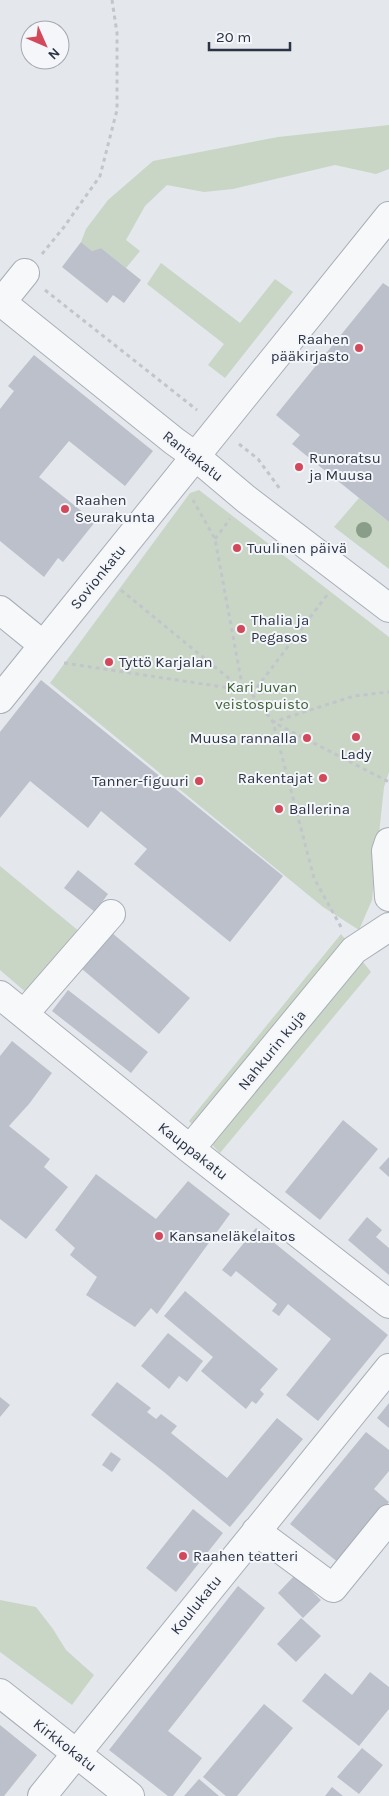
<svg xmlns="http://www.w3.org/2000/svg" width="389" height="1796" viewBox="0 0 389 1796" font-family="Karla,sans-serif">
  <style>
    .green { fill: #c9d6c5 }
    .building { fill: #bbc0ca }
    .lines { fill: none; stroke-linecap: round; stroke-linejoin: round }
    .minor-casing { stroke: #a9aeb7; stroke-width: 30 }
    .path { stroke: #c2c5cb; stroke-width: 3; stroke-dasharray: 4 4; stroke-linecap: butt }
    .minor { stroke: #f7f8fa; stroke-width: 28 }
    .tree { fill: #899d89 }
    .poi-dot { fill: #d1495b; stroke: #f4f6f9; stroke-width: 2 }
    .labels { text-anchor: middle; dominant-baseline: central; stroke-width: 4; stroke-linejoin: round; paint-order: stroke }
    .poi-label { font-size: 15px; fill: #2b3445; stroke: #f4f6f9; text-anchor: start }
    .street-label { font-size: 15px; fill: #2b3445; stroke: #f4f6f9 }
    .park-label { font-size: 15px; fill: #3f6138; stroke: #f4f6f9 }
  </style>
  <rect width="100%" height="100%" fill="#e4e7ec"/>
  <path class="green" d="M389 125V169L376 174 335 165 233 189 204 192 167 185 145 206 126 240 140 251 126 268 101 248 92 251 81 242 86 229 108 200 153 161 278 137Z
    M161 263 240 323 275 279 293 292 225 378 208 365 224 344 147 284Z
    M199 490 389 637V772L384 787 372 900 359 930 323 907 50 683 190 493Z
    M359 498 389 522V569L334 527Z
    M0 866 80 932 28 994 0 970Z
    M341 934 371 972 220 1153 189 1121Z
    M0 1600 36 1607 53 1629 66 1650 94 1675 72 1705 0 1652Z"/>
  <path class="building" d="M81 242 92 251 101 248 141 280 124 303 113 295 107 303 62 267Z
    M383 283 389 287V522L292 444 300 435 276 415Z
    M34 355 153 451 125 486 69 441 39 477 95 522 63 562 58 558 44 577 0 541V409L14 391 8 386Z
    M41 680 283 876 230 942 134 864 147 849 101 811 88 828 30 781 0 818V732Z
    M78 870 108 894 95 912 64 888Z
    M112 933 190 998 159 1034 82 969Z
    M68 990 148 1052 131 1073 52 1011Z
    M12 1041 52 1073 29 1104 9 1126 50 1159 44 1167 68 1187 26 1239 0 1219V1056Z
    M343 1120 378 1149 320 1220 285 1192Z
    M389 1157V1177L379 1168Z
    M96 1174 156 1219 188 1181 230 1214 157 1314 151 1308 135 1327 86 1295 97 1277 70 1255 75 1248 55 1230Z
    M367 1217 382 1230 376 1237 389 1248V1275L348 1240Z
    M256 1228 388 1335 318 1421 286 1395 331 1339 288 1304 279 1316 272 1311 277 1304 236 1271 231 1277 222 1270Z
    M185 1291 278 1369 260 1390 264 1394 256 1404 252 1401 246 1409 201 1371 213 1357 164 1316Z
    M168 1333 203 1361 187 1382 179 1376 169 1389 141 1366Z
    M117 1382 151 1408 147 1412 156 1419 161 1414 177 1426 171 1433 227 1478 277 1418 303 1439 230 1527 164 1472 91 1415Z
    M0 1397 10 1405 0 1417Z
    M389 1403V1428L377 1418Z
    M366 1432 389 1450V1471L374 1489 389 1502 339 1563 290 1524Z
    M111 1452 121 1459 112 1472 102 1465Z
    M193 1509 223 1533 176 1592 146 1568Z
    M295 1575 321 1600 303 1618 278 1593Z
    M238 1586 265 1608 168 1731 202 1758 173 1796H168L109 1750Z
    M301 1618 321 1636 296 1662 277 1644Z
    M370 1672 389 1687V1709L359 1746 302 1701 325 1673 352 1695Z
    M264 1704 293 1728 237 1796H226L203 1777Z
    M0 1725 37 1755 4 1796H0Z
    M362 1748 383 1765 359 1794 337 1777Z
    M199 1779 219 1796H184Z
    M332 1787 343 1796H325Z"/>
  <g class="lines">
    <g class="minor-casing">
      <path id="minor" d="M0 301 174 441 195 456 246 499 389 608
        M0 304 25 273
        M0 610 43 645
        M0 699 389 216
        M389 842 386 851 389 897
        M0 995 190 1149 389 1304
        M24 1014 111 914
        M190 1149 354 950 389 927
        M256 1531 333 1588 389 1519
        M0 1693 130 1796
        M42 1796 389 1368"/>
    </g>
    <path class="path" d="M42 254 64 227 100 176 117 110V33L112 0
      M45 290 197 410
      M239 444 258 459 280 489
      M215 539 230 519
      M121 590 243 690 252 694 273 722 389 782
      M64 663 243 690 215 539 193 500
      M252 694 327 595
      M341 927 314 878 273 722 354 696 389 692"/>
    <use href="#minor" class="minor"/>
  </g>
  <circle class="tree" cx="364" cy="530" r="8"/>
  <g class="poi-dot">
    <circle cx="359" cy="348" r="5"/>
    <circle cx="299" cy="467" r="5"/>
    <circle cx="65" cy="509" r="5"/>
    <circle cx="237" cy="548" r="5"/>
    <circle cx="241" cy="629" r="5"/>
    <circle cx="109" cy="662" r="5"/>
    <circle cx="356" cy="737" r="5"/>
    <circle cx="307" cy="738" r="5"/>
    <circle cx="323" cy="778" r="5"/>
    <circle cx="199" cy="781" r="5"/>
    <circle cx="279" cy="809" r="5"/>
    <circle cx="159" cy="1236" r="5"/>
    <circle cx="183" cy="1556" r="5"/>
  </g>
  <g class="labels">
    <g class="poi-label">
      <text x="349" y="339" text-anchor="end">Raahen<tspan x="349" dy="17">pääkirjasto</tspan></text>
      <text x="309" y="458">Runoratsu<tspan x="309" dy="17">ja Muusa</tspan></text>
      <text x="75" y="500">Raahen<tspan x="75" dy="17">Seurakunta</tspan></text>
      <text x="247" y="548">Tuulinen päivä</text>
      <text x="251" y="620">Thalia ja<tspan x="251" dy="17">Pegasos</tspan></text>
      <text x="119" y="662">Tyttö Karjalan</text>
      <text x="297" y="738" text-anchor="end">Muusa rannalla</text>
      <text x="356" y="754" text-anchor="middle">Lady</text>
      <text x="313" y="778" text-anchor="end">Rakentajat</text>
      <text x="189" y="781" text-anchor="end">Tanner-figuuri</text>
      <text x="289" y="809">Ballerina</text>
      <text x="169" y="1236">Kansaneläkelaitos</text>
      <text x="193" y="1556">Raahen teatteri</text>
    </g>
    <g class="street-label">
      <text transform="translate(193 456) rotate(38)">Rantakatu</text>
      <text transform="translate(98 577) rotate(-51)">Sovionkatu</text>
      <text transform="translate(272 1050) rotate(-51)">Nahkurin kuja</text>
      <text transform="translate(193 1151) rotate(38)">Kauppakatu</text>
      <text transform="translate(196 1605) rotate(-51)">Koulukatu</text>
      <text transform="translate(65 1745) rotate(38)">Kirkkokatu</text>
    </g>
    <g class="park-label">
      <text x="262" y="687">Kari Juvan<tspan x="262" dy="17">veistospuisto</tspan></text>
    </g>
  </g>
  <g transform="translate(45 45) rotate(135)"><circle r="24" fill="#f4f6f9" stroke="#a4a8b1"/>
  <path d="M0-4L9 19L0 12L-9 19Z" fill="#d1495b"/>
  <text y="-8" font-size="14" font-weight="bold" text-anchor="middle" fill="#2b3445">N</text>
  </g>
  <path d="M209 42v8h81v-8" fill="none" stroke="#2b3445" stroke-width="2.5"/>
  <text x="216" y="42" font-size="15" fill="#2b3445" stroke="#f4f6f9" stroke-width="4" paint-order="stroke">20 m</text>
</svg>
